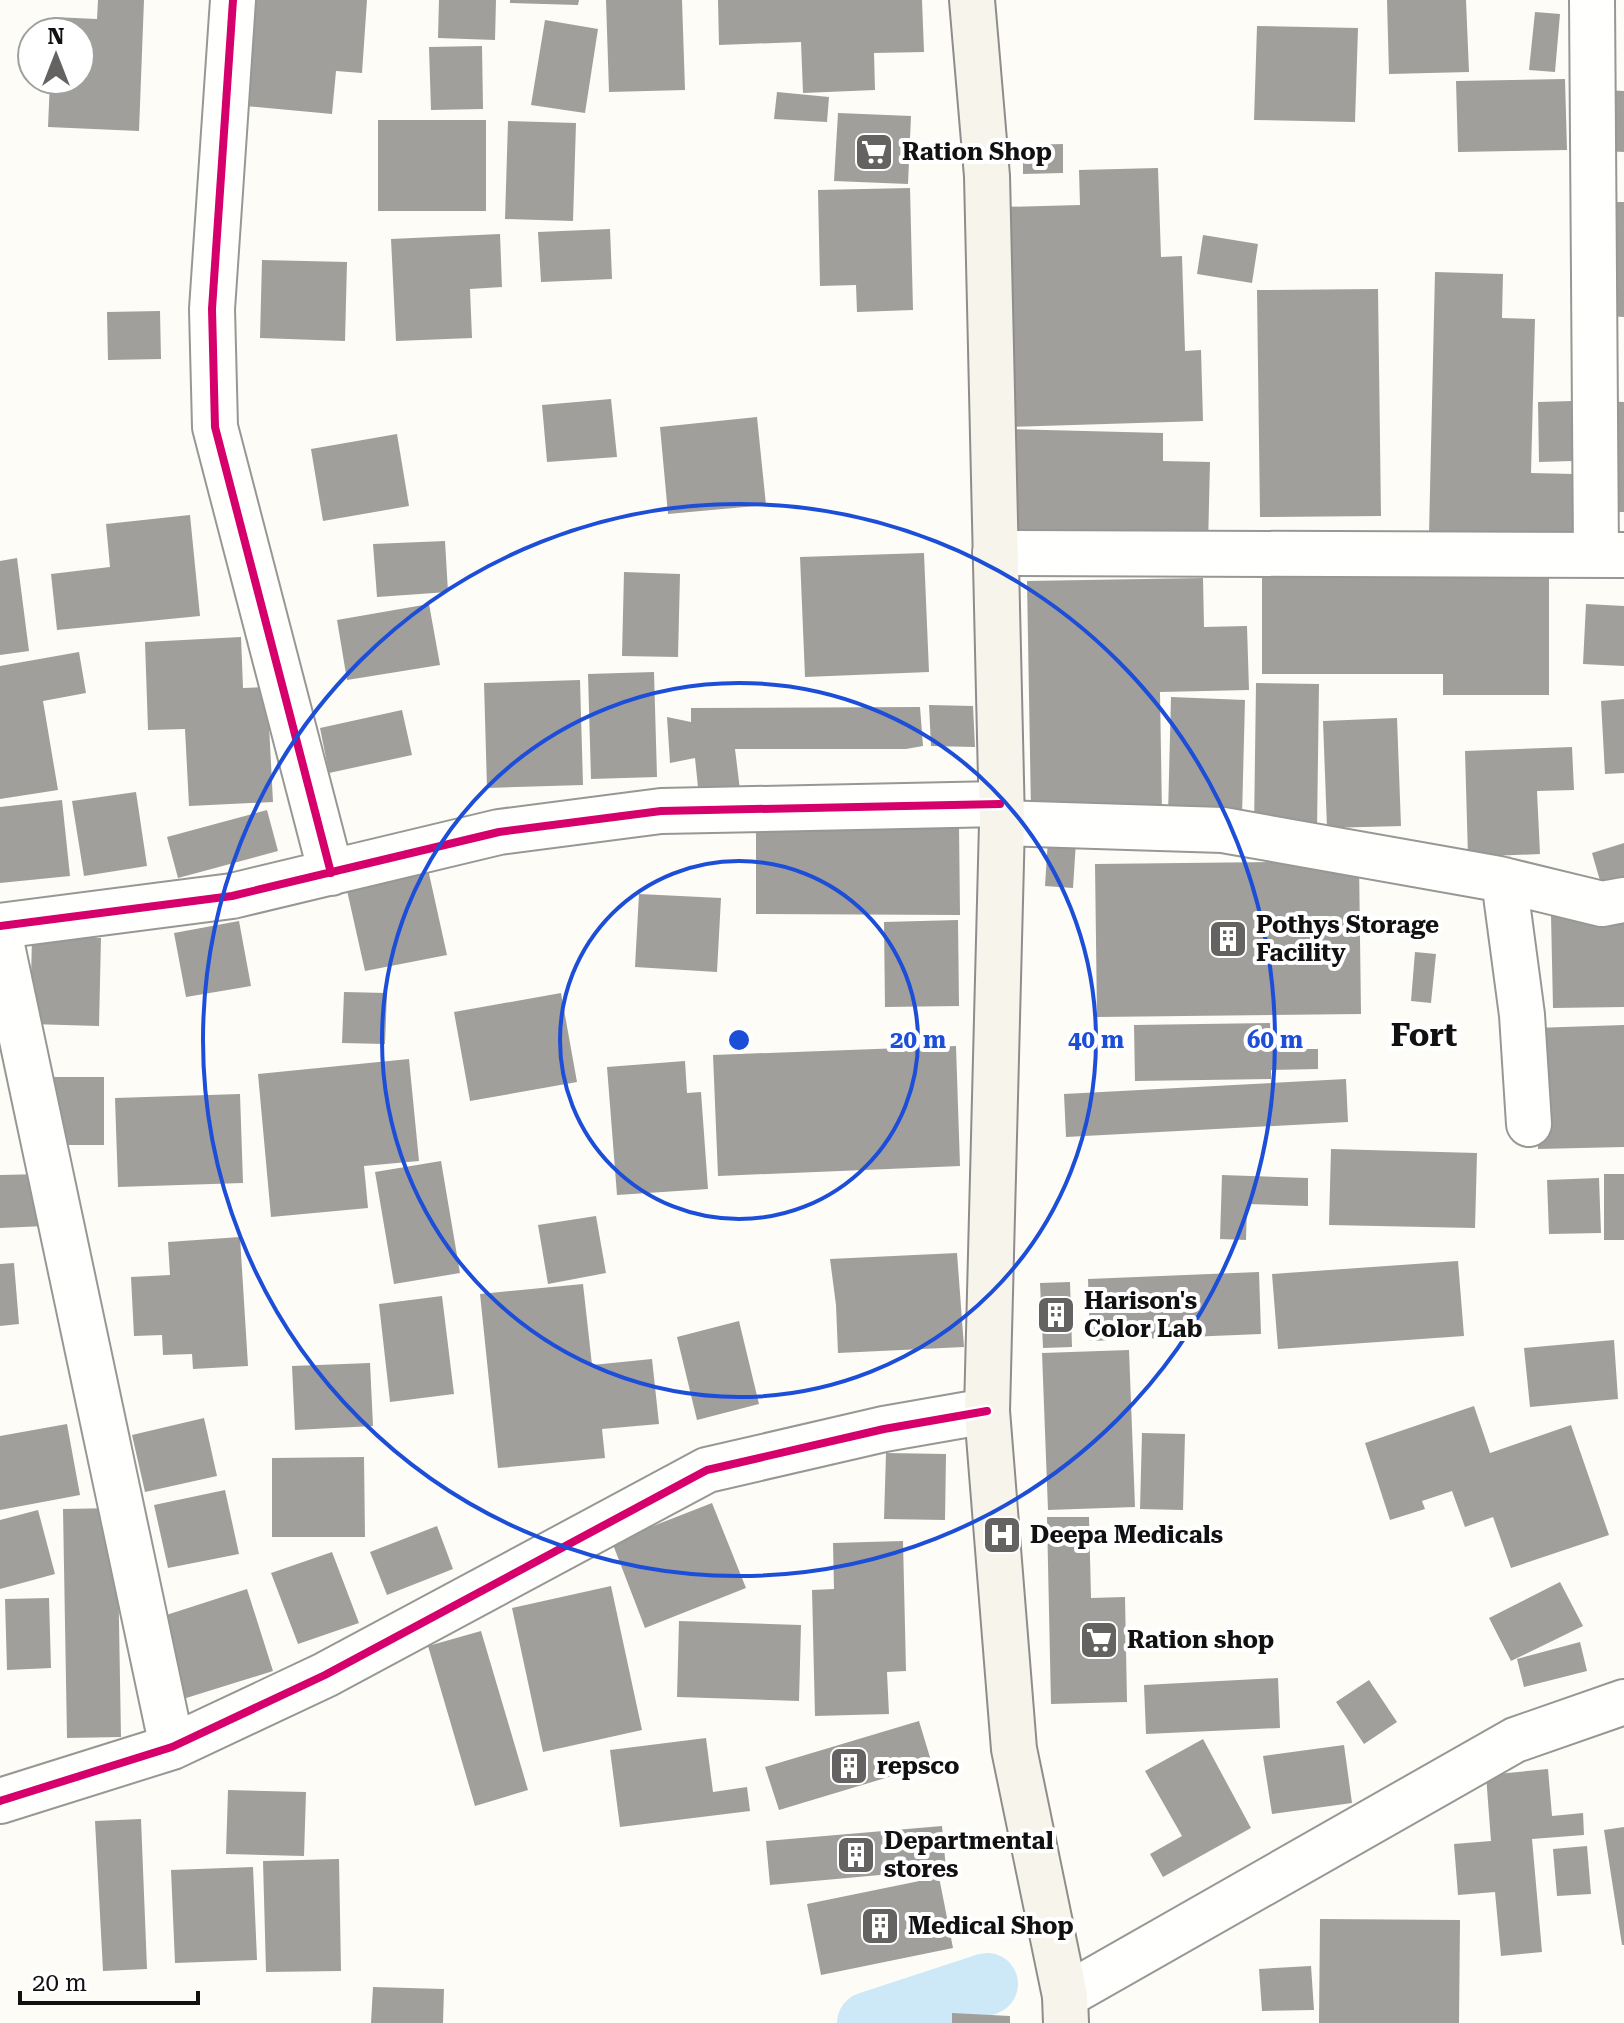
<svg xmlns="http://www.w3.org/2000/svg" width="1624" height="2023" viewBox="0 0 1624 2023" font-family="'Roboto Serif',serif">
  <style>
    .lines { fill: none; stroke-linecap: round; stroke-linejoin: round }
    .canal { stroke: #cde8f7; stroke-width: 62 }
    .building { fill: #a19f9c }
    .street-casing { stroke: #979795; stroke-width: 48 }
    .secondary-casing { stroke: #8e8d8b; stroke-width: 48 }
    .street { stroke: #fffffe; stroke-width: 44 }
    .secondary { stroke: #f6f4eb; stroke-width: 44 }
    .cycleway-casing { stroke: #fff; stroke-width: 13 }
    .cycleway { stroke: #d6006c; stroke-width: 8 }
    .ring { fill: none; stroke: #1d4ed8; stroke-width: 4 }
    .labels { text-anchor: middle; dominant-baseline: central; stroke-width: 8; stroke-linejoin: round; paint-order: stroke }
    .poi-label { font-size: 24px; font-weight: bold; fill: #111; stroke: #fff; text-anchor: start }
    .district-label { font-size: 32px; font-weight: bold; fill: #111; stroke: #fff }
    .centre { fill: #1d4ed8; stroke: #fff; stroke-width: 4 }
    .ring-label { font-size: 24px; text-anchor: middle; font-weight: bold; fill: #1d4ed8; stroke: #fff; stroke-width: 8; stroke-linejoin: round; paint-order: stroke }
  </style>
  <rect width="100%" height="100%" fill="#fdfcf7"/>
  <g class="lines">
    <path class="canal" d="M868 2023 987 1984"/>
  </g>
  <path class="building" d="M98 0H144L139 131 48 127 50 80H80V32H52L53 17 97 19Z
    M244 0H367L362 73 336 71 332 114 234 105Z
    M439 0H496L495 40 438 38Z
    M510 0H579L578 5 510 3Z
    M606 0H682L685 90 609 92Z
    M718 0H922L924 52 874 53 875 90 803 93 801 42 719 45Z
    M1387 0H1466L1469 72 1389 74Z
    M1535 12 1560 14 1555 72 1529 70Z
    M545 20 598 29 585 113 531 105Z
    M1257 26 1358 28 1355 122 1254 120Z
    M482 46 483 109 431 110 429 47Z
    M1565 79 1567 150 1458 152 1456 81Z
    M1605 90 1624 91V152L1603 151Z
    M777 92 829 97 827 122 774 119Z
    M838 113 911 116 908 184 834 181Z
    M378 120H486V211H378Z
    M508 121 576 123 573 221 505 219Z
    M1063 144V173L1023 174V145Z
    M1158 168 1161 257 1182 256 1185 351 1201 350 1203 421 1008 427 1002 207 1080 205 1079 170Z
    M910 188 913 310 857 312 856 285 820 286 818 190Z
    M1608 202H1624V317L1604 316Z
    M610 229 612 279 541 282 538 232Z
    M500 234 502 287 470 289 472 338 396 341 391 239Z
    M1203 235 1258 244 1252 283 1197 274Z
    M262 260 347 262 345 341 260 338Z
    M1435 272 1503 274 1502 318 1535 319 1531 473 1574 474 1572 538 1429 534Z
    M1378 289 1381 516 1260 517 1257 290Z
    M160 311 161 359 108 360 107 312Z
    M611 399 617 457 547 462 542 405Z
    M1572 401 1573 461 1539 462 1538 402Z
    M1603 401 1624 402V512H1601Z
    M757 417 766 505 668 514 660 427Z
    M1010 429 1163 433V461L1210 462 1208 546 1007 542Z
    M397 434 409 506 323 521 311 449Z
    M190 515 200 616 57 630 51 574 110 567 106 524Z
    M445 541 448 592 377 597 373 544Z
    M924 553 929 672 805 677 800 557Z
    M17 558 29 651 0 655V561Z
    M1262 571H1549V695H1443V674H1262Z
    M624 572 680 574 678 657 622 656Z
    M1203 578 1204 627 1247 626 1249 690 1160 692 1162 814 1031 811 1027 581Z
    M429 604 440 665 347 680 337 620Z
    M1586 604 1624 606V666L1583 664Z
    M241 637 243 688 267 687 273 802 189 806 185 729 148 730 145 642Z
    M79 652 86 693 43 701 58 790 0 799V666Z
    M654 672 657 777 591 779 588 674Z
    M580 680 583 785 487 788 484 683Z
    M1256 683 1319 684 1317 831 1254 830Z
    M1171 697 1245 700 1242 817 1168 815Z
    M1624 699V773L1605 774 1601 701Z
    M929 705 973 706 975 747 931 746Z
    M920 707 923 746 906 749H735L740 790 698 787 695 758 670 763 667 717 691 722V708Z
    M402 710 412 755 329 773 320 728Z
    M1397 718 1401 826 1327 828 1323 721Z
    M1572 747 1574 790 1537 791 1540 854 1468 857 1465 751Z
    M136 792 147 866 84 876 72 801Z
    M62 800 70 876 0 883V807Z
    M267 810 278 851 178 878 167 837Z
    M959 825 960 915 756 914V826Z
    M1048 839 1076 841 1073 888 1045 886Z
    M1624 843V892L1605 898 1592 853Z
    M426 860 447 955 365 971 344 877Z
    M1359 861 1361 1014 1097 1017 1095 864Z
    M639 894 721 898 717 972 635 967Z
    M1624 914V1007L1553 1008 1551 915Z
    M958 920 959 1006 885 1007 884 922Z
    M239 921 251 986 186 997 174 933Z
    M32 936 101 938 99 1026 30 1024Z
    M1415 952 1436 954 1431 1003 1411 1001Z
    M344 992 387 993 385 1044 342 1043Z
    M561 993 577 1082 470 1101 454 1012Z
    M1270 1023 1271 1049H1318V1069L1271 1070V1079L1135 1081 1134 1025Z
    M1624 1025V1147L1538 1149 1534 1028Z
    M956 1046 960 1166 718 1176 713 1055Z
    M409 1059 419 1161 364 1166 368 1208 271 1217 258 1074Z
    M685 1061 687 1093 701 1092 708 1189 617 1195 607 1067Z
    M51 1077H104V1145H51Z
    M1346 1079 1348 1122 1066 1137 1064 1094Z
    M240 1094 243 1183 118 1187 115 1098Z
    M1331 1149 1477 1153 1475 1228 1329 1225Z
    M441 1161 460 1273 394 1284 375 1172Z
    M43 1174 45 1226 0 1228V1175Z
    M1604 1174H1624V1240H1604Z
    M1222 1175 1308 1178V1206L1247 1204 1246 1240 1220 1239Z
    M1599 1178 1601 1233 1549 1234 1547 1180Z
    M596 1216 606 1273 548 1284 538 1225Z
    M240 1237 248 1366 193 1369 192 1354 163 1355 162 1335 134 1336 131 1277 170 1275 168 1242Z
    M957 1253 964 1347 838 1353 836 1305 830 1259Z
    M1458 1261 1464 1336 1278 1349 1272 1274Z
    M14 1263 19 1324 0 1326V1264Z
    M1259 1272 1261 1334 1090 1341 1088 1279Z
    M1070 1282 1072 1347 1043 1348 1040 1283Z
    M583 1284 592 1365 652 1359 659 1424 602 1429 605 1458 498 1468 480 1294Z
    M442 1296 454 1394 390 1402 379 1304Z
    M739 1321 759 1404 697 1420 677 1337Z
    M1614 1340 1618 1399 1530 1407 1524 1348Z
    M1129 1350 1135 1507 1048 1510 1042 1353Z
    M370 1363 373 1426 295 1430 292 1366Z
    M1474 1406 1490 1453 1571 1425 1609 1535 1511 1568 1493 1517 1465 1527 1452 1491 1422 1501 1425 1509 1390 1520 1365 1443Z
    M204 1418 217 1476 145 1492 132 1435Z
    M67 1424 80 1495 0 1510V1436Z
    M1142 1433 1185 1434 1183 1510 1140 1509Z
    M886 1453 946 1454 945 1520 884 1519Z
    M364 1457 365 1537H272V1458Z
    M225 1490 239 1554 168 1568 154 1505Z
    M712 1503 746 1588 645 1628 612 1542Z
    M117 1508 121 1737 67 1738 63 1509Z
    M38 1510 55 1574 0 1589V1520Z
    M1047 1517H1089L1091 1598 1125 1597 1127 1702 1051 1704Z
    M437 1526 453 1569 387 1595 370 1552Z
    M903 1541 906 1671 887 1672 889 1714 815 1716 812 1590 834 1589 833 1543Z
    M332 1552 359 1623 298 1644 271 1573Z
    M1560 1582 1583 1626 1511 1661 1489 1618Z
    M611 1586 642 1730 543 1752 512 1608Z
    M247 1589 273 1671 183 1699 157 1618Z
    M49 1598 51 1668 7 1670 5 1599Z
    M679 1621 801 1625 799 1701 677 1697Z
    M481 1631 528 1790 475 1806 428 1646Z
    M1580 1642 1587 1671 1524 1687 1517 1659Z
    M1278 1678 1280 1728 1146 1734 1144 1685Z
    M1369 1680 1397 1722 1364 1744 1336 1702Z
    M919 1721 932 1764 779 1810 765 1767Z
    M706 1738 713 1792 747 1787 750 1811 620 1827 610 1750Z
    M1203 1739 1251 1828 1163 1877 1150 1854 1182 1836 1145 1771Z
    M1344 1745 1352 1803 1272 1814 1263 1756Z
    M1548 1769 1552 1816 1583 1813 1584 1835 1532 1839 1542 1952 1501 1956 1495 1892 1458 1895 1454 1844 1491 1841 1486 1775Z
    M228 1790 306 1792 304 1856 226 1854Z
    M141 1819 147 1969 103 1971 95 1821Z
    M942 1826 946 1869 770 1885 766 1841Z
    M1624 1827V1945H1622L1604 1830Z
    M1587 1846 1591 1894 1557 1896 1553 1849Z
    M339 1859 341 1971 266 1972 263 1861Z
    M253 1867 257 1960 175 1963 171 1870Z
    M939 1877 953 1948 821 1975 807 1904Z
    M1320 1919 1460 1920 1459 2023H1319Z
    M1311 1966 1314 2010 1262 2011 1259 1969Z
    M373 1987 444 1989 443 2023H371Z
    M952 2013 1010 2016V2023H952Z"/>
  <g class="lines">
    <g class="street-casing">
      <path id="street" d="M233 0 212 309 215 427 331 873
        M1592 0 1596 555
        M995 553 1624 555
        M1002 823 1223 830 1499 879 1602 904 1624 900
        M1504 880 1522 1015 1529 1124
        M0 926 232 896 499 832 661 811 1000 804
        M0 936 172 1747
        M0 1801 172 1747 325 1675 707 1470 884 1429 987 1411
        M1065 1996 1515 1740 1624 1702"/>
    </g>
    <g class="secondary-casing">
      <path id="secondary" d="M972 0 987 176 1002 823 987 1411 1014 1749 1065 1996 1066 2023"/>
    </g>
    <use href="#street" class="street"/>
    <use href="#secondary" class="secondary"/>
    <g class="cycleway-casing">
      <path id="cycleway" d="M233 0 212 309 215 427 331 873
        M0 926 232 896 499 832 661 811 1000 804
        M0 1801 172 1747 325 1675 707 1470 884 1429 987 1411"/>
    </g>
    <use href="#cycleway" class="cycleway"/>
  </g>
  <g class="ring">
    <circle cx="739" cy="1040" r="179"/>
    <circle cx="739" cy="1040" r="357"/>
    <circle cx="739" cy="1040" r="536"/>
  </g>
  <defs>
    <g id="supermarket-square" transform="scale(2)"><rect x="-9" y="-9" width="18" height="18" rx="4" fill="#646362" stroke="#fff"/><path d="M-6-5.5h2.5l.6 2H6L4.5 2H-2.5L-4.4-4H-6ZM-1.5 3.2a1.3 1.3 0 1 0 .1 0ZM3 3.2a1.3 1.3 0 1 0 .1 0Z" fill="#fff"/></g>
    <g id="building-square" transform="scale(2)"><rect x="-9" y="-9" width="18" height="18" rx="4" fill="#646362" stroke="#fff"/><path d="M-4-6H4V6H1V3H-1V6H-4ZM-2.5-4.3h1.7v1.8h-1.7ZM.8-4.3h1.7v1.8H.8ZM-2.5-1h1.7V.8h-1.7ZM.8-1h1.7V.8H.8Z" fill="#fff"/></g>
    <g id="hospital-square" transform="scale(2)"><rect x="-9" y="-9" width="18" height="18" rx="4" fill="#646362" stroke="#fff"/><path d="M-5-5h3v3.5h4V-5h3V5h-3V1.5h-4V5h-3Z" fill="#fff"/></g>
  </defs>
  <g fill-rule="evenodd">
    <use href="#supermarket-square" x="874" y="152"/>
    <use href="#building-square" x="1228" y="939"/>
    <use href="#building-square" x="1056" y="1315"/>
    <use href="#hospital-square" x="1002" y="1535"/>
    <use href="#supermarket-square" x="1099" y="1640"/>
    <use href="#building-square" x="849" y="1766"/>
    <use href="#building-square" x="856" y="1855"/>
    <use href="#building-square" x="880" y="1926"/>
  </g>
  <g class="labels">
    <g class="poi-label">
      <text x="902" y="152">Ration Shop</text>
      <text x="1256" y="925">Pothys Storage<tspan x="1256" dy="28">Facility</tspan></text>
      <text x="1084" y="1301">Harison's<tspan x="1084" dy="28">Color Lab</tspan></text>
      <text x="1030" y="1535">Deepa Medicals</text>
      <text x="1127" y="1640">Ration shop</text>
      <text x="877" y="1766">repsco</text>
      <text x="884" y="1841">Departmental<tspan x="884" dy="28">stores</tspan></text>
      <text x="908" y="1926">Medical Shop</text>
    </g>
    <g class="district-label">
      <text x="1424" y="1035">Fort</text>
    </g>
  </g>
  <circle cx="739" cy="1040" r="12" class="centre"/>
  <g class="ring-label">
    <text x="918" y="1048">20 m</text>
    <text x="1096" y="1048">40 m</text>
    <text x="1275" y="1048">60 m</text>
  </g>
  <g transform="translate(56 56)"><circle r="38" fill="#ffffff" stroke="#a0a0a0" stroke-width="2"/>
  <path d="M0-6L14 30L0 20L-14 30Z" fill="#646362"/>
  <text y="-12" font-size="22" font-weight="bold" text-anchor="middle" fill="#111111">N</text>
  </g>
  <path d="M20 1991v12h178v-12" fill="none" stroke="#111111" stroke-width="4"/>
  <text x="32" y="1991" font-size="24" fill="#111111" stroke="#ffffff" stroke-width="6" paint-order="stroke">20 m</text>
</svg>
